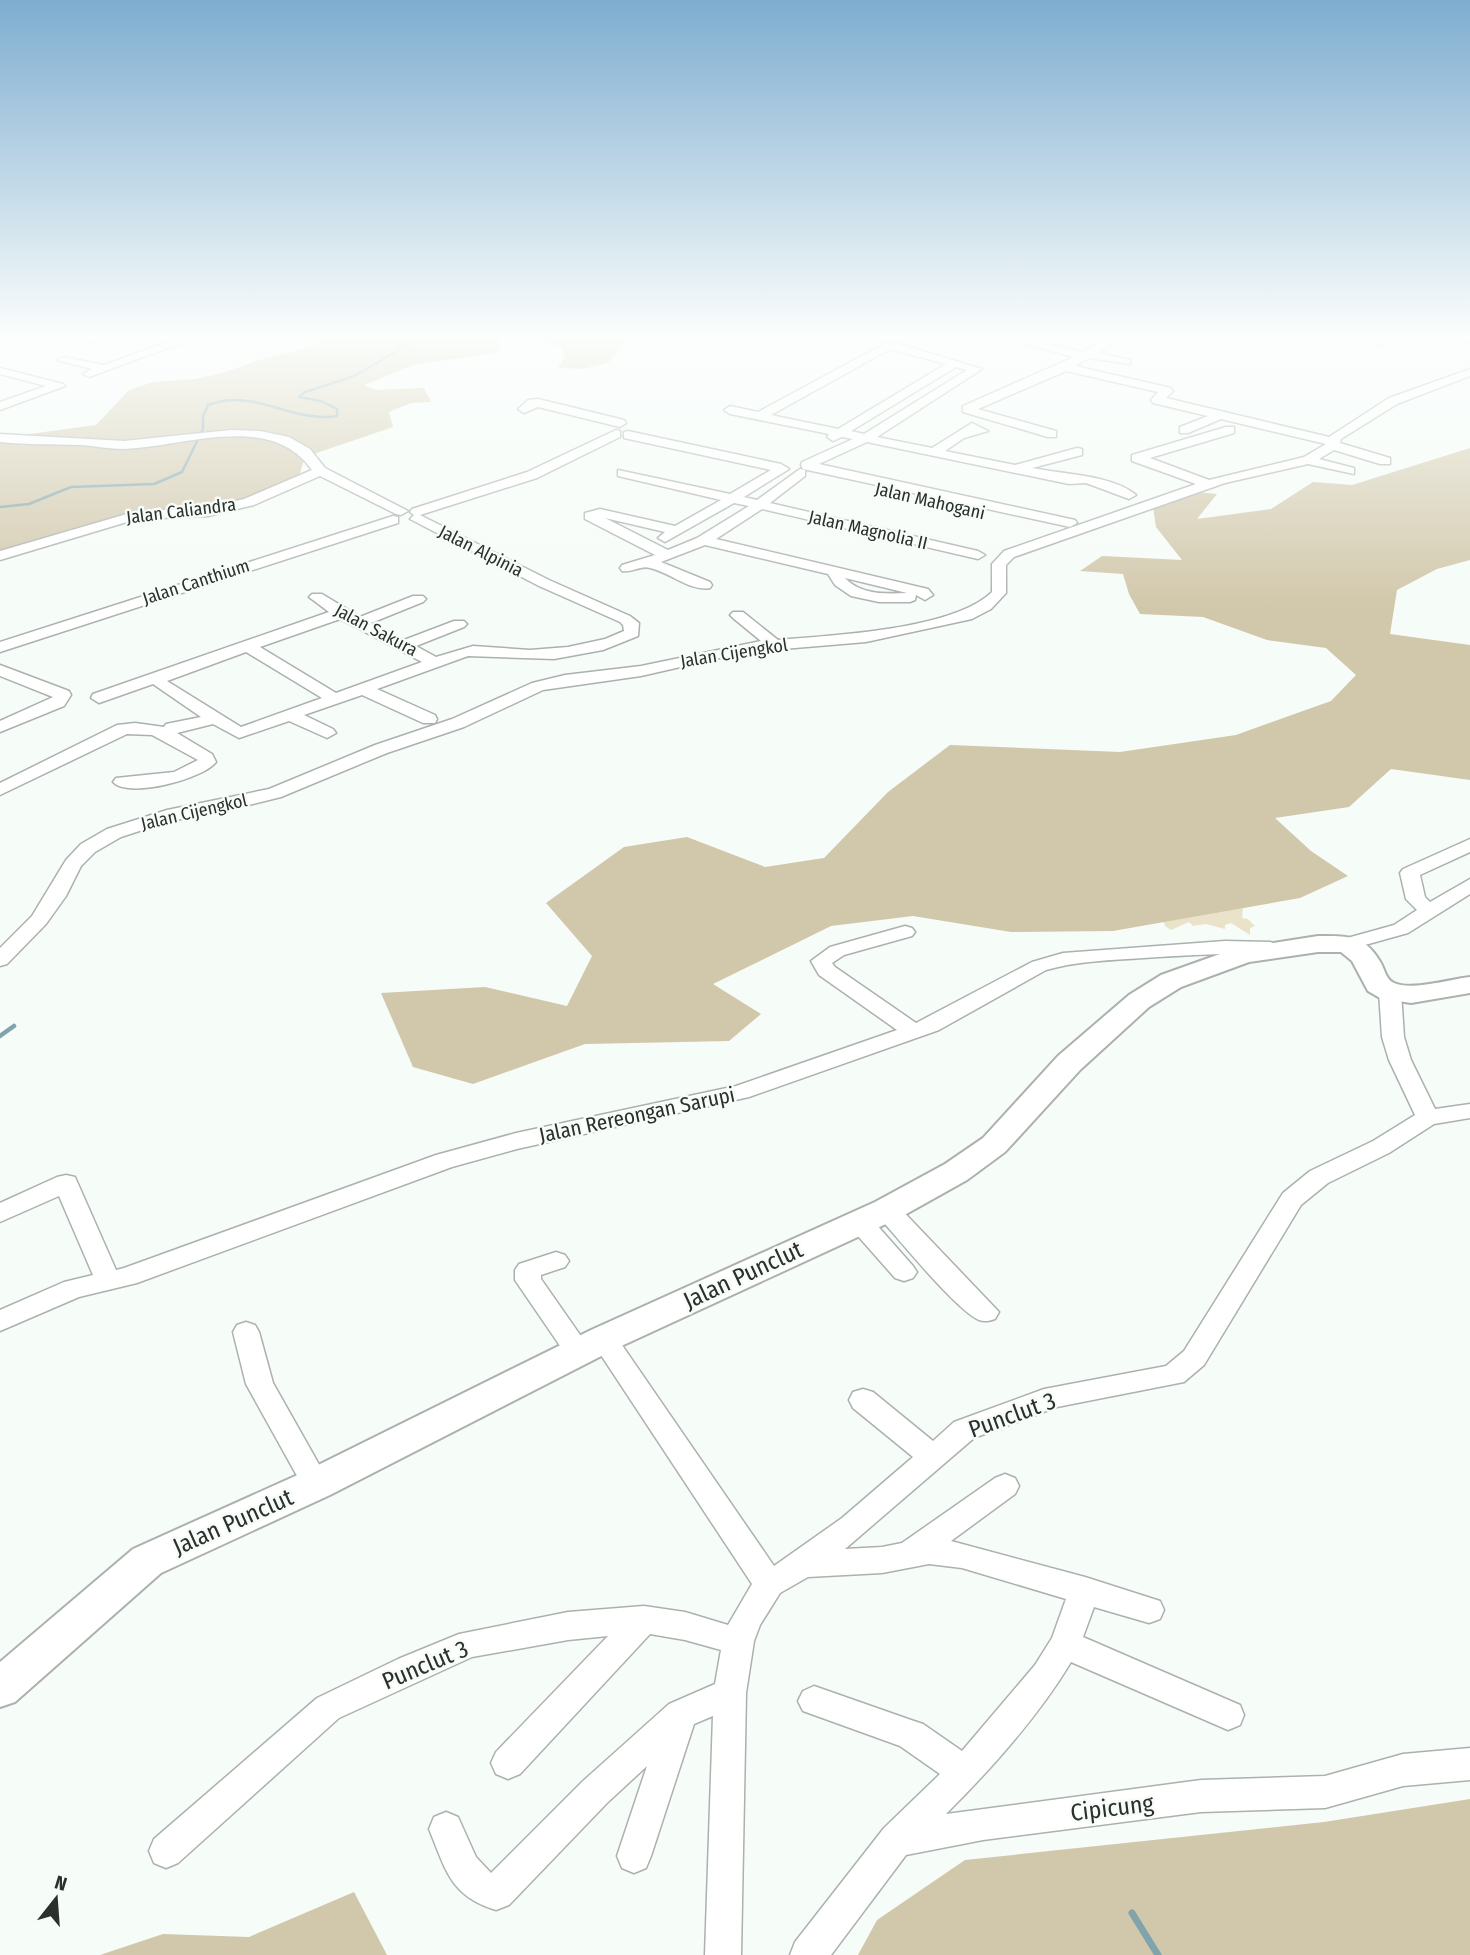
<svg xmlns="http://www.w3.org/2000/svg" width="1470" height="1955" viewBox="0 0 1470 1955" font-family="'Fira Sans Condensed',sans-serif">
  <style>
    .green { fill: #ebe3c9 }
    .forest { fill: #d1c7aa }
    .lines { fill: none; stroke-linecap: round; stroke-linejoin: round }
    .stream-far2 { stroke: #80a3ac; stroke-width: 2.5 }
    .stream-far1 { stroke: #80a3ac; stroke-width: 4.5 }
    .stream { stroke: #80a3ac; stroke-width: 7 }
    .minor-casing { stroke: #acb1ad; stroke-width: 3 }
    .major-casing { stroke: #acb1ad; stroke-width: 4 }
    .minor { fill: #fff; fill-rule: evenodd }
    .major { fill: #fff; fill-rule: evenodd }
    .labels { text-anchor: middle; dominant-baseline: central; stroke-width: 5; stroke-linejoin: round; paint-order: stroke }
    .far-street-label { font-size: 18px; fill: #2d2f2d; stroke: #f6fcf8 }
    .street-label { font-size: 21px; fill: #2d2f2d; stroke: #f6fcf8 }
    .near-street-label { font-size: 24px; fill: #2d2f2d; stroke: #f6fcf8 }
  </style>
  <rect width="100%" height="100%" fill="#f6fcf8"/>
  <path class="green" d="M1243 908 1242 918 1248 919 1255 926 1250 928V935L1231 923 1225 925V929L1206 924 1193 926 1189 922 1171 930 1165 926 1163 919Z"/>
  <path class="forest" d="M333 336H498L500 352 414 365 364 385 376 390 424 388 431 402 411 403 389 412 393 427 305 457 300 473 286 485 238 504 188 512 131 515 47 537 0 552V438L96 425 129 390 153 382 195 379 226 372 259 360 312 346Z
    M520 336H644L642 339 624 342 609 362 583 369 558 368 565 356 561 347Z
    M1470 448V560L1437 569 1397 590 1390 634 1470 645V780L1391 769 1349 807 1275 818 1311 851 1348 876 1300 898 1113 931 1011 932 913 916 831 926 713 984 761 1014 729 1041 585 1044 473 1084 413 1067 381 993 485 987 567 1006 592 956 546 903 624 847 687 837 765 867 824 858 888 792 950 745 1120 752 1236 735 1331 701 1356 675 1326 648 1267 640 1203 617 1140 614 1129 594 1123 574 1080 571 1102 556 1182 560 1156 527 1153 507 1198 492 1217 494 1197 519 1271 509 1313 482 1352 485Z
    M1470 1799V1955H858L877 1920 965 1860 1324 1822Z
    M354 1892 387 1955H100L163 1934 249 1937Z"/>
  <g class="lines">
    <path class="stream-far2" d="M0 507 29 504 71 487 154 484 182 472 203 429V416L208 405C255 387 289 423 337 416V409L321 401 299 397 305 392 354 376 423 336"/>
    <path class="stream-far1" d="M0 1036 14 1026"/>
    <path class="stream" d="M1132 1913 1158 1955"/>
    <g class="minor-casing">
      <path id="minor" d="M90 336H106L92 343H84V339Z
        M184 336H200L89 377 83 374 92 369 57 360 63 357 104 365Z
        M995 336H1015L1083 352 1111 336H1124L1098 353 1130 360V364L1089 358 1075 366 1171 388 1173 391 1166 398 1329 437 1389 398 1470 369V376L1397 404 1341 439 1340 443 1390 458V464H1380L1334 450 1319 459 1354 468V474L1308 464 1225 483 1014 557 1006 565V593L991 609 972 619 866 642 746 652 641 676 543 690 464 727 387 753 281 797 220 812 170 821 121 837 95 852 81 866 66 896 46 924 7 964 0 966V948L32 916 66 860 81 844 107 829 167 810 269 789 375 745 452 719 532 683 565 675 641 666 761 641 733 618 730 615 733 612H743L778 640C833 635 953 630 992 592V564L1004 551 1196 484 1132 461V455L1226 427H1234V433L1150 458 1209 480 1304 457 1326 444 1221 419 1188 433H1180V427L1208 416 1153 403 1151 400 1158 392 1066 371 978 409 1056 431V437H1048L963 412V406L1074 357Z
        M1378 336H1390L1381 344H1373L1371 342Z
        M1447 336 1470 337V343L1448 338Z
        M896 343 982 369 877 437 932 448 972 423 988 431 964 438 945 451 1015 465 1077 448 1082 449V455L1032 468C1061 474 1113 475 1136 495L1129 499 1086 483 1069 484 867 442 819 464 1075 520 1077 523 1070 527 803 469 801 465 802 462 853 439 842 437 833 441 827 437 829 434 730 414 724 410 730 406 758 412 884 344ZM890 349 946 364 838 429 771 415ZM956 367 967 370 864 434 851 431Z
        M0 368 63 384 65 386 0 410V402L46 386 0 374Z
        M538 399 624 420 626 423 620 427 538 407 524 413 518 409 528 400Z
        M231 430 260 431 289 437 310 449 325 468 408 511 401 515 396 514 320 476 254 505 208 516 137 519 0 560V551L137 511 208 508 244 499 312 470C270 411 184 447 124 449 110 449 95 446 81 445 54 444 27 445 0 442V434L124 441Z
        M616 430 620 431V437L537 478 420 515 549 580 630 616 639 623 638 636 603 650 554 659 468 656 377 689 435 715 437 719 435 723H423L362 695 304 715 333 729 336 733 327 738 289 721 239 738 213 724 177 733 212 754 216 762C203 779 128 799 113 782L116 778 174 772 198 760 152 735 127 734 0 795V783L117 725 135 723 164 727 166 724 201 717 153 684 99 703 91 698 93 694 329 612 309 597 312 594H322L360 617 413 596H423L426 599 423 602 371 623 404 640 454 621H464L467 624 464 627 416 646 436 657 473 646 530 650 568 647 605 639 624 631 623 625 620 622 539 586 410 519 414 515 410 512 412 509 527 472ZM340 619 422 662 336 693 260 647ZM246 652 322 698 241 727 167 681Z
        M628 431 781 464 789 469 744 497 757 500 800 469 805 470V476L770 503 978 551 985 555 978 559 762 509 716 539 928 589 933 595 925 600 916 595 915 600 910 602H879L851 596 835 585 828 574 705 545 661 562 710 582 712 585 710 588C691 592 669 572 650 568 641 565 632 573 622 571L620 568 622 565 655 555 585 519V513L600 509 675 526 721 500 618 476V470L730 494 771 470 624 438V432ZM734 503 749 506 697 538 668 550 605 518 665 532 658 538 665 542ZM845 578 907 593C885 594 861 595 845 578Z
        M393 516 398 517V523L0 652V642Z
        M0 665 69 691 71 695 64 706 0 732V721L53 697 0 676Z
        M1470 839V852L1420 875 1425 897 1430 902 1470 879V894L1408 933 1347 950 1340 948 1337 944 1340 940 1394 925 1417 910 1406 899 1400 873 1403 869Z
        M905 926 912 928 915 932 912 936 844 955 832 963 835 967 916 1023 1032 962 1063 953 1225 941 1270 942 1277 944 1280 948 1277 952 1270 954C1228 953 1186 955 1144 958 1111 960 1078 961 1046 970L939 1030 749 1097 517 1149 452 1167 137 1283 79 1297 0 1331V1310L64 1282 93 1275 59 1196 0 1222V1203L57 1177 66 1175 75 1177 116 1270 124 1268 436 1155 516 1133 736 1086 897 1030 819 975 811 961 830 947Z
        M1390 986 1398 987 1401 992 1404 1037 1411 1060 1435 1109 1470 1104V1118L1434 1124 1389 1153 1328 1183 1301 1205 1204 1365 1184 1382 1057 1407 974 1438 845 1549 882 1547 902 1543 995 1478 1005 1474 1015 1478 1019 1486 1015 1494 951 1541 1085 1577 1160 1601 1164 1610 1160 1619 1149 1623 1094 1607 1083 1637 1240 1705 1244 1715 1240 1725 1228 1730 1071 1662C1038 1717 991 1769 946 1814L1201 1780 1325 1776 1403 1754 1470 1748V1780L1403 1786 1325 1808 1201 1812 983 1840 906 1855 831 1955H790L795 1942 884 1828 940 1774 900 1746 803 1711 798 1701 803 1691 814 1686 911 1720 923 1724 962 1751 1035 1665 1052 1638 1066 1599 962 1568 929 1564 882 1573 808 1577 780 1593 760 1625 754 1641 746 1693 741 1955H705L713 1716 694 1724 651 1856 646 1868 634 1873 622 1868 617 1856 647 1766 607 1803 509 1905 496 1910C450 1896 446 1870 429 1829L434 1817 446 1812 458 1817 476 1857 491 1873 583 1781 669 1704 715 1684 721 1650 685 1640 650 1634 520 1774 508 1779 496 1774 491 1763 496 1752 608 1636 568 1640 472 1657 339 1718 178 1863 166 1868 154 1863 149 1851 154 1839 317 1698 398 1659 459 1634 568 1612 644 1606 685 1612 728 1625 752 1584 595 1346 591 1339 595 1332 604 1329 613 1332 774 1566 842 1518 913 1457 853 1408 849 1400 853 1392 863 1389 873 1392 933 1441 954 1422 1044 1389 1166 1366 1184 1351 1283 1193 1310 1171 1373 1141 1415 1115 1389 1060 1382 1037 1379 992 1382 987Z
        M887 1201 896 1204 999 1312 995 1319C989 1321 985 1322 979 1320 955 1309 899 1239 878 1216L875 1210 878 1204Z
        M859 1212 868 1215 913 1266 917 1272 913 1278 904 1281 895 1278 850 1227 847 1221 850 1215Z
        M556 1252 565 1255 569 1261 565 1267 541 1275V1279L592 1352 589 1359 579 1362 569 1359 515 1280V1270L519 1264Z
        M246 1322 255 1325 259 1332 273 1383 330 1484 326 1492 316 1496 306 1492 246 1384 233 1332 237 1325Z"/>
    </g>
    <g class="major-casing">
      <path id="major" d="M1318 936C1349 936 1366 935 1382 965 1385 972 1387 980 1394 983 1412 991 1451 979 1470 977V993L1411 1003 1380 998 1368 991 1352 961 1341 952H1318L1249 962 1181 987 1149 1007 1080 1070 1005 1152 967 1180 899 1218 617 1348 330 1495 161 1573 15 1702 0 1707V1662L133 1549 302 1473 591 1330 875 1202 945 1164 983 1138 1058 1056 1129 995 1161 975 1234 949Z"/>
    </g>
    <use href="#minor" class="minor"/>
    <use href="#major" class="major"/>
  </g>
  <linearGradient id="sky" x2="0" y2="1"><stop stop-color="#7eadd0"/><stop offset="0.55" stop-color="#fbfefc"/><stop offset="1" stop-color="#fbfefc" stop-opacity="0"/></linearGradient>
  <rect width="1470" height="610" fill="url(#sky)"/>
  <g class="labels">
    <g class="far-street-label">
      <text transform="translate(930 501) rotate(13)">Jalan Mahogani</text>
      <text transform="translate(181 511) rotate(-7)">Jalan Caliandra</text>
      <text transform="translate(868 530) rotate(13)">Jalan Magnolia II</text>
      <text transform="translate(481 551) rotate(27)">Jalan Alpinia</text>
      <text transform="translate(196 582) rotate(-18)">Jalan Canthium</text>
      <text transform="translate(376 630) rotate(28)">Jalan Sakura</text>
      <text transform="translate(734 653) rotate(-9)">Jalan Cijengkol</text>
      <text transform="translate(194 812) rotate(-13)">Jalan Cijengkol</text>
    </g>
    <g class="street-label">
      <text transform="translate(637 1115) rotate(-12)">Jalan Rereongan Sarupi</text>
    </g>
    <g class="near-street-label">
      <text transform="translate(743 1275) rotate(-25)">Jalan Punclut</text>
      <text transform="translate(1012 1415) rotate(-20)">Punclut 3</text>
      <text transform="translate(233 1522) rotate(-24)">Jalan Punclut</text>
      <text transform="translate(425 1665) rotate(-23)">Punclut 3</text>
      <text transform="translate(1112 1808) rotate(-7)">Cipicung</text>
    </g>
  </g>
  <g transform="translate(56 1899) rotate(17)" stroke="#f6fcf8" stroke-width="5" paint-order="stroke">
  <path d="M0-5L12 26L0 18L-12 26Z" fill="#2d2f2d"/>
  <text y="-10" font-size="19" font-weight="bold" text-anchor="middle" fill="#2d2f2d">N</text>
  </g>
</svg>
